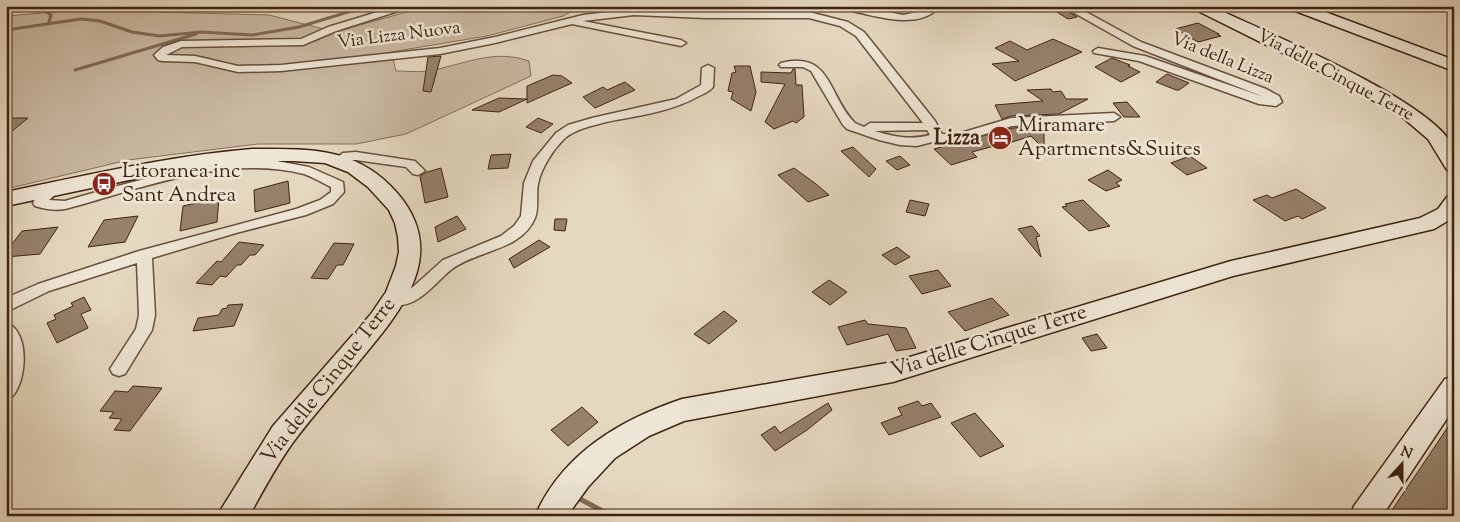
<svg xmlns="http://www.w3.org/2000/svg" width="1460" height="522" viewBox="0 0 1460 522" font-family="'Sorts Mill Goudy',serif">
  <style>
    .green { fill: #c9b9a2; stroke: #846e58 }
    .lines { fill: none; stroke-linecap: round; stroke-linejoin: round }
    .stream-far1 { stroke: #816a55; stroke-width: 3 }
    .stream { stroke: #816a55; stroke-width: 5 }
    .building { fill: #96816b; stroke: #40230f }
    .street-casing { stroke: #69503b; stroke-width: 3 }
    .secondary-casing { stroke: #40230f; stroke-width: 3 }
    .street { fill: #eee6d6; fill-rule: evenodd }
    .secondary { fill: #eee6d6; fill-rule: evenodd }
    .labels { text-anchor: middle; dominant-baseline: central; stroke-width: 5; stroke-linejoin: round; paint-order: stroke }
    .far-street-label { font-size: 18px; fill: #40230f; stroke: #eee6d6 }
    .poi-label { font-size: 21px; fill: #40230f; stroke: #eee6d6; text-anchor: start }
    .street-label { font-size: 21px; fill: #40230f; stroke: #eee6d6 }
    .neighbourhood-label { font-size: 22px; font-weight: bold; fill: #40230f; stroke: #eee6d6 }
  </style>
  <rect width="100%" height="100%" fill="#e5d8c0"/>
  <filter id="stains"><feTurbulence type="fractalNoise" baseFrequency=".004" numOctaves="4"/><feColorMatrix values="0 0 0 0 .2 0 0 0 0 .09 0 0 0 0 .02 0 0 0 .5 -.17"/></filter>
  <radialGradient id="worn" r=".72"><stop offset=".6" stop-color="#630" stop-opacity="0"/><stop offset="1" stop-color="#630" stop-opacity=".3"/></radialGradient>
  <path class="green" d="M428 6 578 8 563 16 487 36 391 52 396 71C408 71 422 73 434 70 467 63 495 49 529 61L531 76 406 134 356 144H258L128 160 6 189V16L80 10 269 15 335 32Z"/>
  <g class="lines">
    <path class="stream-far1" d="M39 6 51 15 49 22
      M6 30 81 19 100 21 132 32 160 36 201 32 253 35 299 27 348 12 385 6
      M75 70 196 34"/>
    <path class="stream" d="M578 498 612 516"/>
  </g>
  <path class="building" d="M1047 6H1060L1077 17 1068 19Z
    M1198 23 1219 34H1217L1221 36 1198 42 1175 29Z
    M1053 39 1082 52 1015 81 992 64 1019 61 995 48 1010 41 1027 50Z
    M441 56 431 92 423 91 428 57Z
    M1112 58 1130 65 1128 66 1140 72 1121 82 1095 67Z
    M734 66H750L756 92 751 111 731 99 733 92 728 91 732 73 736 72Z
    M793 69H795L796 85H802L804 117 796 123 793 121 774 129 765 122 785 84 761 82V72L791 73Z
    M1167 74 1189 83 1179 90H1176L1156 82Z
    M553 75 562 76 572 83 527 103V99L499 112 472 110 499 98 527 99V86Z
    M625 82 635 90 595 108 583 97 603 87 607 90Z
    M1051 89 1053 92 1061 91 1066 99H1088L1059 114 1011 116 1002 119 995 105 1043 101 1027 90Z
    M1127 102 1140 117H1124L1113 103Z
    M6 118H28L6 136Z
    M538 118 553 124 541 133 526 127Z
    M1044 126V149L1031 136 1000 146 998 145 972 152 977 157 951 165 934 149 1012 128Z
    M853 147 876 169 869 177 841 151Z
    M511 154 508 168 488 169 491 155Z
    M900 156 910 165 897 170 886 161Z
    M1190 156 1207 168 1187 175 1171 163Z
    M441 168 448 197 425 203 420 176 427 172Z
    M794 168 816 184 829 195 808 202 778 175Z
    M1108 170 1122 180 1116 183 1120 186 1106 191 1088 180Z
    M288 181 290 203 255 212 254 190Z
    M1296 189 1326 208 1302 219 1298 216 1285 221 1253 200 1267 195 1272 198Z
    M219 198 217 222 180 231 183 206Z
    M910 200 929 204 925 216 906 212Z
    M1083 200 1110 226 1089 231 1062 207 1067 206 1065 204Z
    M138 216 125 242 88 247 104 220Z
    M457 216 466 229 438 242 435 227Z
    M555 219H567L565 231 554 230Z
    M1032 226 1040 236 1036 237 1041 257 1018 229Z
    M58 227 40 254 6 257V252L22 231Z
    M539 240 550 247 514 268 509 259Z
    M239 242 264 245 255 255H250L241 265H237L226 277 220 276 212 285 196 283 217 261 221 262Z
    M334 243 354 244 343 265H337L328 279 311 278Z
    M897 247 910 257 895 265 882 255Z
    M938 270 951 286 922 294 909 276Z
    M829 280 847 292 830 305 812 292Z
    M84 297 91 310 81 314 88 328 57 343 47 323 56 319 54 315 73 306 71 303Z
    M992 298 1009 315 965 331 948 312Z
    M243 304 234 326 193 331 198 318 219 315 222 309 227 308 228 305Z
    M724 311 737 321 709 344 694 334Z
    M865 320 868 324 906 328 916 348 896 351 888 334 847 345 838 327Z
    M1097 334 1107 348 1091 351 1082 338Z
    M133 386 162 388 130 431 114 430 122 419 109 418 114 412 100 411 115 391 128 392Z
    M918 401 922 406 931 403 941 417 889 435 881 423 902 415 898 408Z
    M828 403 832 410 807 430 775 451 761 435 775 426 780 433Z
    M582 407 598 422 568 446 551 430Z
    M975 413 1004 446 980 457 951 423Z
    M1454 418V516H1388Z"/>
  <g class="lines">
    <g class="street-casing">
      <path id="street" d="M397 6H414L336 31 303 45 182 47 166 55 195 56 238 66 281 65 440 48 495 37 583 15 634 9 705 12H809L848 22 864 32 935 121 942 134 954 135 1011 118 1114 113 1120 117 1114 121 1012 126 955 143 936 141 917 146 900 145 879 140 847 129 843 125 811 71 803 67H781L779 65 781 63C832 50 828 97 855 123L864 127 870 123H923L856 36 840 26 809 18H705L634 15 583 21 681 40 686 43 681 46 572 24 495 43 440 54 281 71 238 72 195 62 162 61 158 60 154 55 163 47 181 41 301 39 328 27ZM927 130 930 135C911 140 894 137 875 131Z
        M838 6H859L903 15 917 12 931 6 937 9C916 31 869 14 843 9Z
        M1062 6H1075L1141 42 1266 89 1279 96 1282 102 1276 106 1259 104 1139 61 1094 53 1093 51 1098 48 1145 56 1264 97 1133 46Z
        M708 65 714 68 713 87C709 92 703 94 697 97 670 112 636 116 606 122 592 126 575 129 564 139 553 150 541 168 538 184 536 194 539 208 535 218 521 251 477 250 452 269 435 282 416 312 389 304L387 300 389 296 405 292 414 286 443 260 501 236 514 226 521 216 524 183 533 161 556 133 568 125 592 118 676 99 701 85 702 68Z
        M356 152 415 161 425 171 418 175 413 174 406 167 356 160H351L339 165 332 161 343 153Z
        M241 161H277L309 167 343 182 344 192 333 204 306 215 236 233 152 258 155 315 152 330 125 374 119 376 113 374 110 369 136 329 139 315 137 263 49 291 6 312V298L38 284 139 251 296 209 320 200 331 192V187C323 183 313 177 304 174 224 154 141 189 65 209 54 211 45 209 35 206L33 203C37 194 47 186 56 184L63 188 49 200 65 201C123 184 180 168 241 161Z
        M6 323C33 331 26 394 6 401Z"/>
    </g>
    <g class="secondary-casing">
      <path id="secondary" d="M1192 6H1211C1263 31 1429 99 1453 146 1456 152 1454 164 1454 172L1447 170 1428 139 1401 116 1325 74 1194 9Z
        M1288 6H1309L1454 60V71L1290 9Z
        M252 149C309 149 357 146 398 194 449 254 402 310 361 359 339 387 315 413 294 441 277 464 263 491 249 516H217L273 426 371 314 386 292 396 266 399 252 398 237 395 223 389 210 368 187 348 172 325 163 294 161H252L181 169 6 206V192C88 175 168 156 252 149Z
        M1454 195V217L1434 229 1233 276 893 382 684 421 649 436 615 458 588 487 567 516H535C563 453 620 420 682 399L893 362 1231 261 1420 218 1438 209 1447 197Z
        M1454 376V408L1382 516H1350L1354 506 1445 379Z"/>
    </g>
    <use href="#street" class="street"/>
    <use href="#secondary" class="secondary"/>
  </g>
  <defs>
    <g id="hotel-disc" transform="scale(1.25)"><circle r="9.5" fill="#8f2418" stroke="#eee6d6"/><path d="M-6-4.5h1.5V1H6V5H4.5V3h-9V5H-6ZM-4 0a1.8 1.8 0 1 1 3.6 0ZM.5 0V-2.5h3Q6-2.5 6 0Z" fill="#fff"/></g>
    <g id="bus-disc" transform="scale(1.25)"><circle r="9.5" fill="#8f2418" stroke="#eee6d6"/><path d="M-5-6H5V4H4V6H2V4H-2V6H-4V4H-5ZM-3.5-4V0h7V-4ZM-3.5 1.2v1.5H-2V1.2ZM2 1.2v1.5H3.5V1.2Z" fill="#fff"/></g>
  </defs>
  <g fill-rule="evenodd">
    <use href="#hotel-disc" x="1000" y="138"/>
    <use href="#bus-disc" x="104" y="184"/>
  </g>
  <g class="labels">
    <g class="far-street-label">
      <text transform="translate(399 36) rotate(-7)">Via Lizza Nuova</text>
      <text transform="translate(1222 59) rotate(22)">Via della Lizza</text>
      <text transform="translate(1335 76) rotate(28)">Via delle Cinque Terre</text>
    </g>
    <g class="poi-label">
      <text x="1018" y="126">Miramare<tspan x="1018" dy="24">Apartments&amp;Suites</tspan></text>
      <text x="122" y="172">Litoranea inc<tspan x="122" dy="24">Sant Andrea</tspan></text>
    </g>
    <g class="street-label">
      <text transform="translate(989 342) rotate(-17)">Via delle Cinque Terre</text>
      <text transform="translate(329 381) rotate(-52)">Via delle Cinque Terre</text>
    </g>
    <g class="neighbourhood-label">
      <text x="957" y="139">Lizza</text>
    </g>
  </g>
  <rect width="1460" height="522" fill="none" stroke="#e5d8c0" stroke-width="25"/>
  <rect x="8" y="8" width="1445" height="507" fill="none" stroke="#40230f" stroke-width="2.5"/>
  <rect x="12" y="12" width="1435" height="497" fill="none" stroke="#40230f"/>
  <g transform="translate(1402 464) rotate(21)" stroke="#eee6d6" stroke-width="4" paint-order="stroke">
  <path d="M0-4L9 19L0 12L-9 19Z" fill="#40230f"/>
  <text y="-8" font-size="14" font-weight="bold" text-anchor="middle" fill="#40230f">N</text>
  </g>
  <rect width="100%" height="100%" filter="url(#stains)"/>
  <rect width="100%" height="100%" fill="url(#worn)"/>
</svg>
